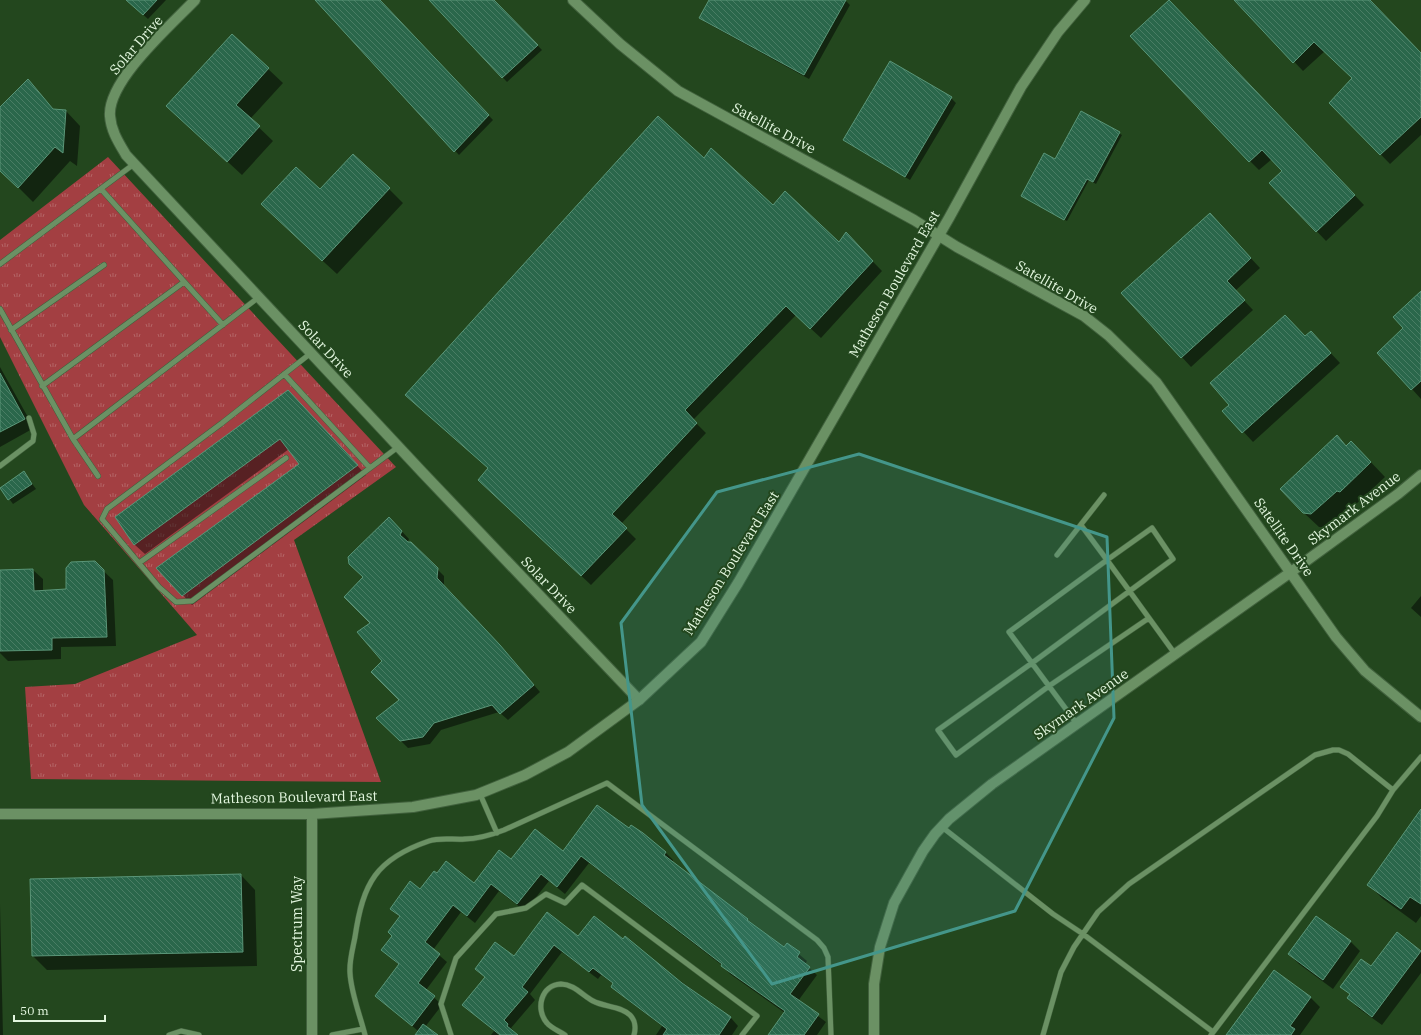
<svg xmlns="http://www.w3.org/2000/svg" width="1421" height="1035" viewBox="0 0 1421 1035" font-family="'IBM Plex Serif',serif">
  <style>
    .grass { fill: url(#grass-tufts) }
    .shadow { fill: #0007 }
    .building { fill: url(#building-back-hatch); stroke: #5a9678 }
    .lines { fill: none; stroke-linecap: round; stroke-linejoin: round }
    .service-casing { stroke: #41613d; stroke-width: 6 }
    .minor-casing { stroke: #41613d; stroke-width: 12 }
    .tertiary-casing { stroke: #41613d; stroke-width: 12 }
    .service { stroke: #6b9164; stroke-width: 5 }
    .minor { stroke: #6b9164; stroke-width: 10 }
    .tertiary { stroke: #6b9164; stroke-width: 10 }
    .marked { fill: #44968a; fill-opacity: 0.2; stroke: #44968a; stroke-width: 3; stroke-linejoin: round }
    .labels { text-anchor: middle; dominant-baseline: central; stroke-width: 4; stroke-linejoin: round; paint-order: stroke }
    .street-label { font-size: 14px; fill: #e2f6de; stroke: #23471e }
  </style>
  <defs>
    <pattern id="grass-tufts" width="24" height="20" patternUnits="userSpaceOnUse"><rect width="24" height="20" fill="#a33f42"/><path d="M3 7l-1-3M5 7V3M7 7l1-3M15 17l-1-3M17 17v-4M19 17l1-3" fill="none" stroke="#b46566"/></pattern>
    <pattern id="building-back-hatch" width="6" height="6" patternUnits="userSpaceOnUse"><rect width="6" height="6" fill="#2a674b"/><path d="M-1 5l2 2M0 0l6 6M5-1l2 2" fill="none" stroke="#497d64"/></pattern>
  </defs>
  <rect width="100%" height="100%" fill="#23471e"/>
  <path class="grass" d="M108 157 396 467 294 540 381 782 31 779 25 687 75 684 197 635 84 505 0 337V240Z"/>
  <path class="shadow" d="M127 0H166L148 19Z
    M316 0H379L493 120 459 155Z
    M430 0H493L542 50 507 82Z
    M710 0H845L850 5 809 79 705 22 701 17Z
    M1235 0H1369L1421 54V135L1390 164 1331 103 1353 78 1325 51 1303 71Z
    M1169 1 1364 205 1326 241 1271 183 1283 171 1272 159 1259 170 1250 161Z
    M232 35 283 83 250 119 273 141 242 175 167 106Z
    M890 62 951 98 956 103 910 180 849 144 844 140Z
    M28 80 55 111H66L80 126 77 166 70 161 33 202 0 169V108Z
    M1081 113 1122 135 1096 184 1089 180 1067 221 1024 197 1056 160Z
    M704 159 773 207 839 243 846 234 882 271 821 338 796 315 693 420 706 433 621 524 636 539 591 585 479 480 489 468Z
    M389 189 403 203 337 274 277 219 320 190Z
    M1219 224 1260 268 1235 291 1253 310 1191 367 1123 293Z
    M1421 293V399L1412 389 1405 328Z
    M1311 332 1340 363 1253 442 1224 411Z
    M0 367 34 428 0 447Z
    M297 401 366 475 192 605 158 568 300 464 289 449 145 554 135 545 116 518Z
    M1347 447 1366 457 1385 477 1354 506 1352 504 1326 528 1319 527 1304 513Z
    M24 473 36 489 13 504 1 488Z
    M396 525 409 539 407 543H411L444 576V586L507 653 540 692 508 720 499 712 441 730 430 744 408 748 378 718 401 700 383 661 372 623 364 578Z
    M94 562 113 580 116 646 61 647V659L8 661 0 653V571L33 570 43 579V591L67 590Z
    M1421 596V617L1411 608Z
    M1421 811V916L1416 923 1383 899 1369 885Z
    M629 829 665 852 673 860 672 862 754 927 784 949 787 944 807 961 805 964 817 975 798 1001 826 1022 817 1035H769L785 1013 730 974 723 966 589 863 565 894 549 881 525 911 499 891 475 923 461 912 433 950 447 962 426 990 442 1005 425 1027 436 1035H416L418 1031 376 995 399 965 383 950 393 937 400 917 391 908 421 890 474 884 511 861 563 852Z
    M241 875 255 890 257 966 47 970 33 956Z
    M0 904 3 1035H0Z
    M1316 917 1351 942 1360 951 1333 989 1299 964 1289 954Z
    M1397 933 1421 951V973L1382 1025 1358 1008 1349 998 1351 995 1342 987 1371 968Z
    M578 938 624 940 731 1018 738 1026 732 1035H656L662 1026 620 994 612 987 614 984 601 975 598 979 562 952 530 994 535 1000 511 1028 517 1035H491L494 1031 464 1005 486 978 476 969Z
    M1310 997 1320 1007 1300 1035H1233Z"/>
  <path class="building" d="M126 0H157L143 15Z
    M315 0H380L489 115 454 152Z
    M429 0H494L538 45 502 78Z
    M709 0H846L804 75 699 18Z
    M1169 0 1355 195 1316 232 1269 183 1282 171 1262 150 1249 162 1130 36Z
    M1234 0H1370L1421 53V117L1380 155 1329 103 1352 78 1314 42 1293 63Z
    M232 34 269 68 236 105 260 126 227 162 166 106Z
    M890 61 952 97 905 177 843 140Z
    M28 79 53 109 66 110 63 153 55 147 18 188 0 171V107Z
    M1081 111 1120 132 1093 182 1087 179 1064 220 1021 196 1044 153 1055 159Z
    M658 116 704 158 711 148 773 205 785 191 839 242 846 232 873 261 810 329 786 306 685 410 697 423 612 514 627 528 581 576 478 480 488 468 405 395Z
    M353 154 390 188 322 261 261 204 296 167 320 189Z
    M1210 213 1251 258 1227 281 1245 300 1181 358 1121 293Z
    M1421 291V381L1411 390 1377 353 1403 328 1393 317Z
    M1285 315 1305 336 1311 331 1331 353 1242 433 1222 411 1229 405 1210 383Z
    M0 373 25 419 0 432Z
    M288 390 358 465 182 596 156 568 299 464 280 439 134 545 115 517Z
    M1337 435 1346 446 1351 441 1371 462 1340 492 1337 491 1311 514 1303 513 1280 489Z
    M24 471 32 484 8 500 0 488Z
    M389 517 402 531 400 535 408 542H411L438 568 437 578 500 645 534 685 500 714 492 705 434 723 423 737 400 741 376 718 399 700 371 672 382 661 357 632 370 623 344 597 363 577 349 564 348 557Z
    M95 561 104 570 107 637 52 638V650L0 651V570L33 569 34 591 66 589V568L71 562Z
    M597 805 629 828 631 825 643 833 666 852 664 855 748 919 747 920 784 947 787 943 800 952 797 957 810 967 790 994 819 1014 804 1035H768L785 1011 721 966 722 964 581 856 557 887 541 874 517 904 491 884 467 916 453 905 425 942 440 954 418 983 435 996 412 1026 375 996 399 964 381 950 392 936 388 932 400 916 390 909 410 881 420 889 434 871 437 873 446 861 474 883 499 850 511 859 535 829 563 851Z
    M1421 809V904L1410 897 1401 909 1367 885Z
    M241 874 243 952 32 956 30 879Z
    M547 912 578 936 594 916 623 939 625 936 682 983 731 1017 719 1035H663L667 1029 611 987 613 983 593 968 589 972 554 945 522 987 528 992 504 1020 508 1024 507 1026 518 1035H500L462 1005 485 977 475 969 495 942 514 956Z
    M1316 916 1351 941 1323 980 1288 954Z
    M1397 932 1421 951 1372 1017 1347 998 1350 994 1340 987 1361 959 1371 966Z
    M1274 970 1311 997 1290 1026 1295 1029 1291 1035H1226Z
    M423 1024 438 1035H415Z"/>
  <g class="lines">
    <g class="service-casing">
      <path id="service" d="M101 189 223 325
        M0 264 134 164
        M0 309 73 439 259 297
        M11 330 104 265
        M311 353 222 423 107 509 102 519 159 587 176 602 192 601 398 447
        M284 374 370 468
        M42 386 184 282
        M73 439 98 476
        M0 466 33 441 34 434 29 418
        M1081 525 1107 560 1152 528 1173 559 1032 663 938 730 956 755 1049 686 1149 618
        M1057 555 1104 495
        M139 563 286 458
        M1077 724 1009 632 1107 560 1175 654
        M480 794 497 833
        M942 827 1053 914 1083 934 1213 1032
        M169 1035 181 1031 199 1035
        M332 1035 363 1029
        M365 1035C360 1015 351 993 350 973 349 961 353 948 355 937 363 883 376 859 429 841 440 837 454 840 465 839 479 839 491 835 504 830L607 783 817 940 824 948 828 957 831 1035
        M451 1035 441 1004 456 958 496 914 526 908 546 894 565 903 582 885 757 1016 742 1035
        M565 1035C559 1031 551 1028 547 1023 535 1009 541 985 561 984 574 984 583 996 593 1001 604 1007 621 1006 630 1015 635 1020 636 1028 634 1035
        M1043 1035 1061 972 1074 947 1098 912 1129 884 1315 755 1333 750H1339L1348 754 1393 790
        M1211 1035 1377 816 1393 790 1421 757"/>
    </g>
    <g class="minor-casing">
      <path id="minor" d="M195 0C171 25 107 81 110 116 111 131 119 143 126 155L423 473 639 700
        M573 0 620 44 678 91 914 220 957 247 1084 316 1108 335 1156 382 1336 637 1365 671 1421 717
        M312 1035V814
        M874 1035V984L880 947 894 903 923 851 935 834 949 819 992 784 1291 572 1398 494 1421 475"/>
    </g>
    <g class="tertiary-casing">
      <path id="tertiary" d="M0 814H312L413 807 476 795 525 775 568 752 639 700 701 642 738 583 949 218 1021 87 1058 32 1085 0"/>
    </g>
    <use href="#service" class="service"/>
    <use href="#minor" class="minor"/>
    <use href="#tertiary" class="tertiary"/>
  </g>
  <path class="marked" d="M859 454 1107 537 1114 718 1015 911 772 984 642 805 621 623 717 492Z"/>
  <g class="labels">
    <g class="street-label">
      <text transform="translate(136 45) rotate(-49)">Solar Drive</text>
      <text transform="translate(774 128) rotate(28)">Satellite Drive</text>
      <text transform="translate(894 284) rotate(-60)">Matheson Boulevard East</text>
      <text transform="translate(1057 287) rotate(30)">Satellite Drive</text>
      <text transform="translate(326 349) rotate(47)">Solar Drive</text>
      <text transform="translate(1354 508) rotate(-37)">Skymark Avenue</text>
      <text transform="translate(1284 537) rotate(55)">Satellite Drive</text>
      <text transform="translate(731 563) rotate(-58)">Matheson Boulevard East</text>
      <text transform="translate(549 585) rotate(46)">Solar Drive</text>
      <text transform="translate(1081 704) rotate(-35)">Skymark Avenue</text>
      <text transform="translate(294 797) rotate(-1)">Matheson Boulevard East</text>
      <text transform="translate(297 924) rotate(-90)">Spectrum Way</text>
    </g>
  </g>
  <path d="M14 1015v6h91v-6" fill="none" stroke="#e2f6de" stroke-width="2"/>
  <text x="20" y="1015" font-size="12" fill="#e2f6de" stroke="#23471e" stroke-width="3" paint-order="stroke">50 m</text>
</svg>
